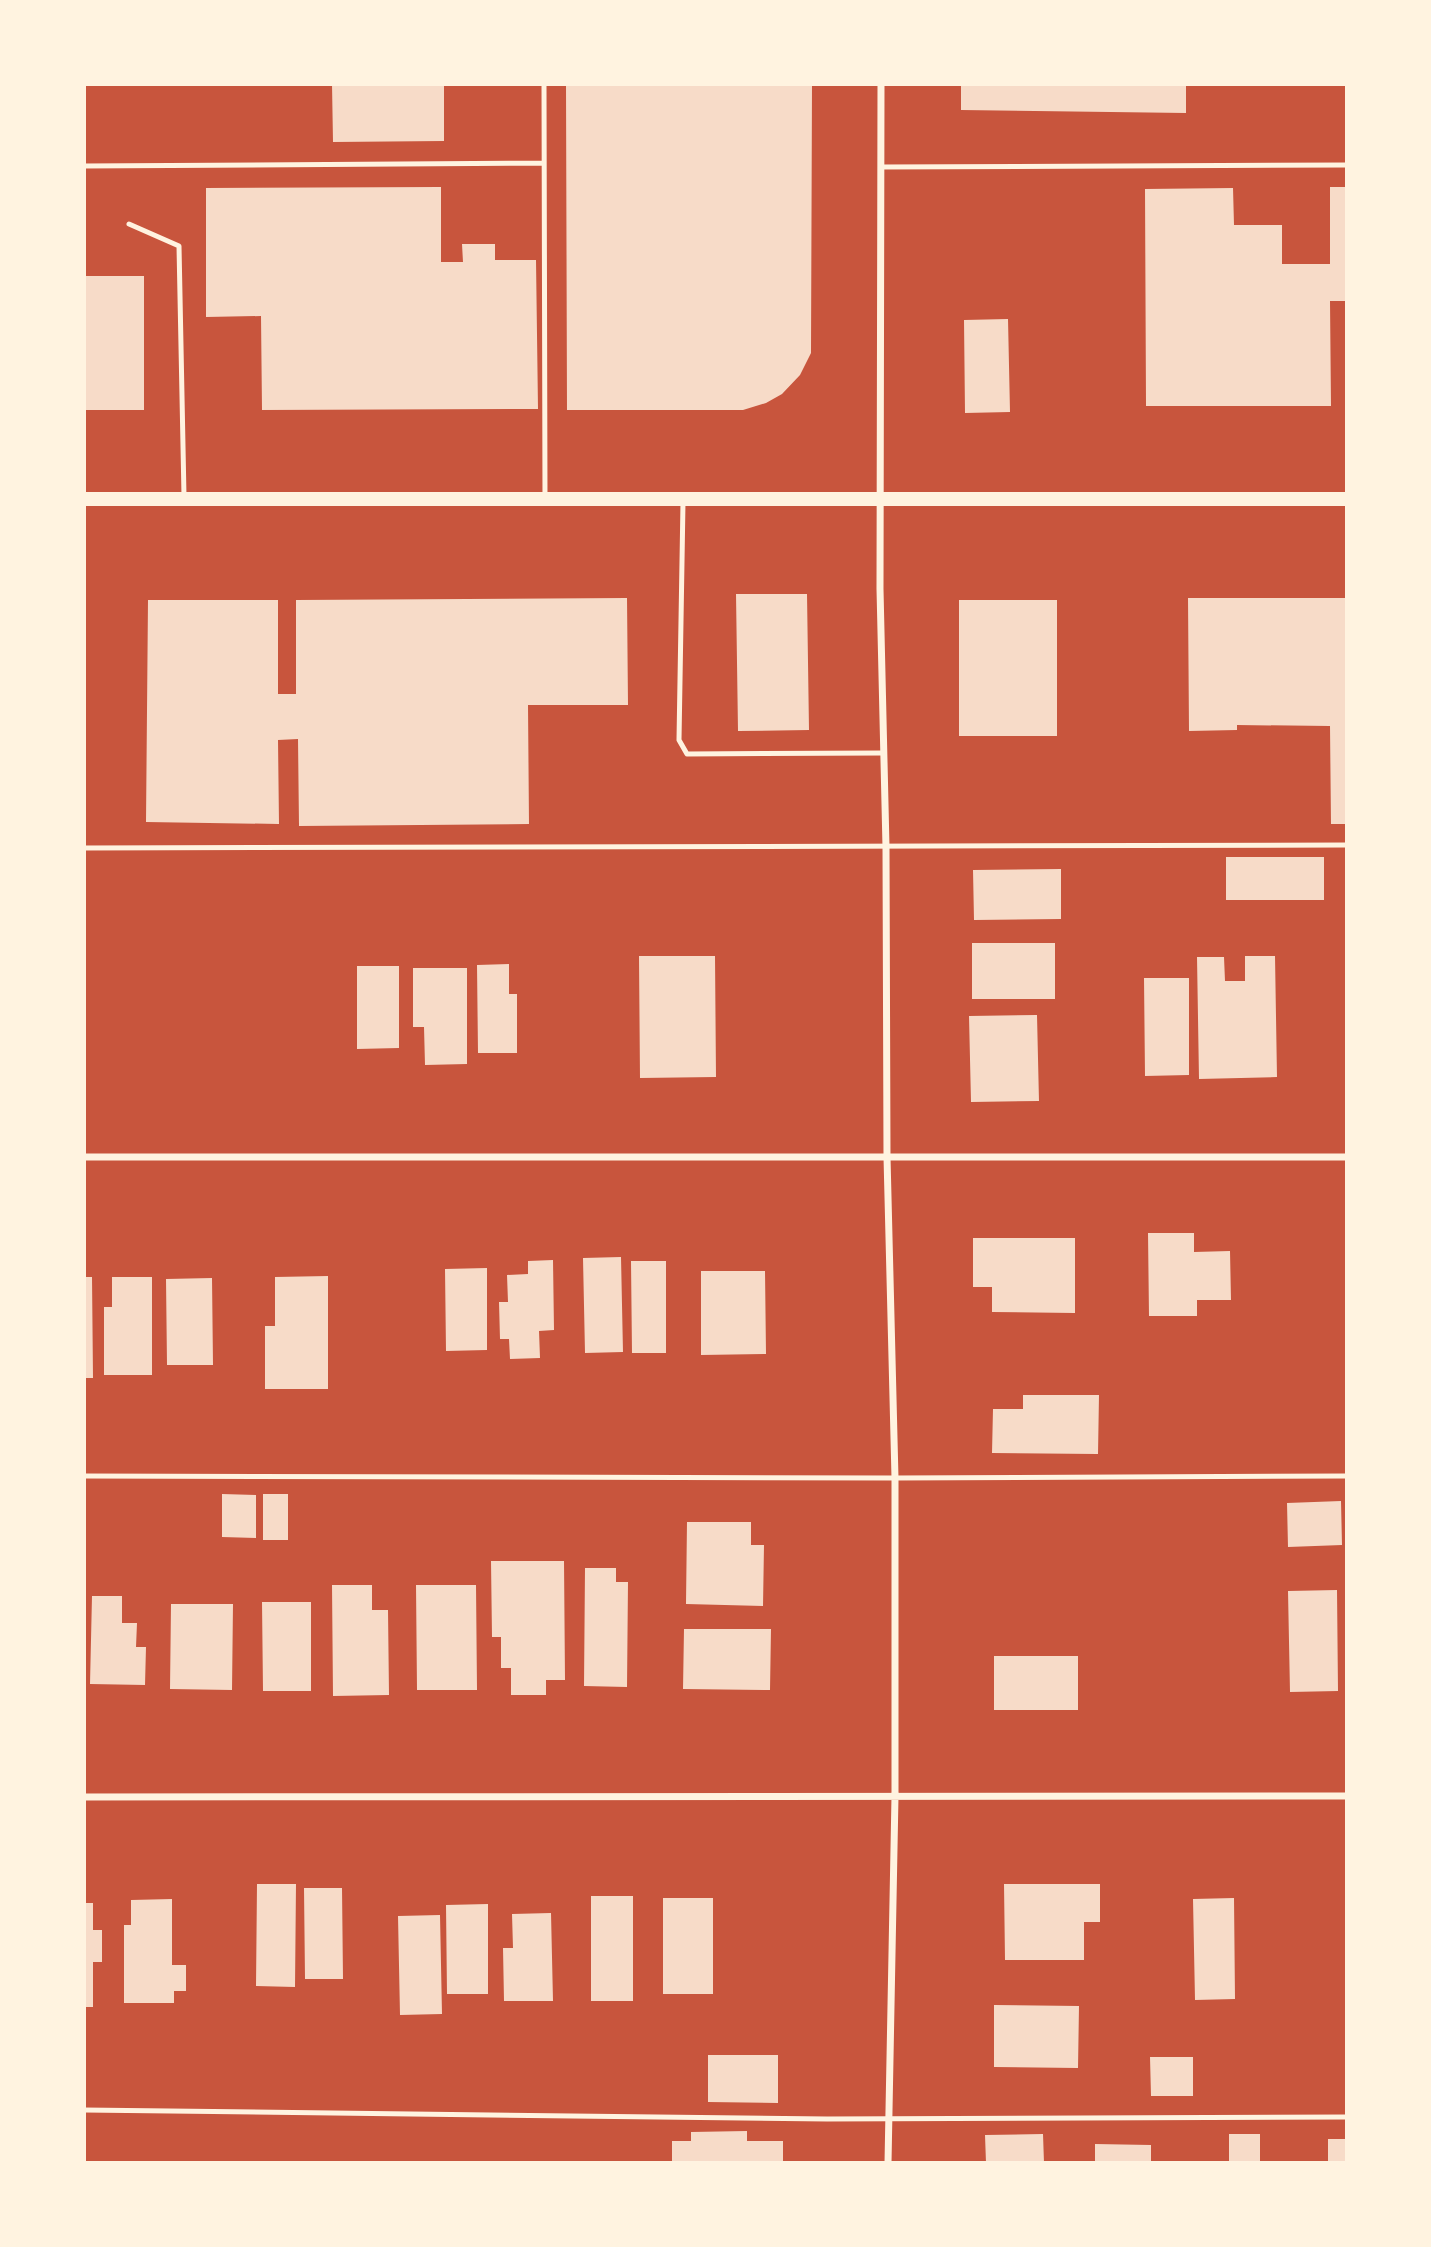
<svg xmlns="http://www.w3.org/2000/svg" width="1431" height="2247" viewBox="0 0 1431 2247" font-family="Arial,sans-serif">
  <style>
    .building { fill: #f7dbc8 }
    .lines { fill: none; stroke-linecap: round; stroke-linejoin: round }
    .service { stroke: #fff3e0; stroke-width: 5 }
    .minor { stroke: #fff3e0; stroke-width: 7 }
    .secondary { stroke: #fff3e0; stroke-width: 14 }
  </style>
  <rect width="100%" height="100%" fill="#c8553d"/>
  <path class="building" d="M332 84H444V141L333 142Z
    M566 84H812L811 353 800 375 782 394 766 403 743 410H567Z
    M961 84H1186V113L961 110Z
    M441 187V262H463L462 244H495V260H536L538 409 262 410 261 316 206 317V188Z
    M1330 187H1347V301H1330L1331 406H1146L1145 189 1233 188 1234 225H1282V264H1330Z
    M84 276H144V410H84Z
    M1008 319 1010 412 965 413 964 320Z
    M736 594H807L809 730 738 731Z
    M627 598 628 705H528L529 824 299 826 298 739 278 740 279 824 146 822 148 600H278V694H296V600Z
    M1188 598H1347V824H1331L1330 726 1237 725V730L1189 731Z
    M959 600H1057V736H959Z
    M1226 857H1324V900H1226Z
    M1061 869V919L974 920 973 870Z
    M972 943H1055V999H972Z
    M639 956H715L716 1077 640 1078Z
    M1245 956H1275L1277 1077 1199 1079 1197 957H1224L1225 981H1245Z
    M509 964V994H517V1053H478L477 965Z
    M357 966H399V1048L357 1049Z
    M413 968H467V1064L425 1065 424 1027H413Z
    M1144 978H1189V1075L1145 1076Z
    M1037 1015 1039 1101 971 1102 969 1016Z
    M1148 1233H1194V1252L1230 1251 1231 1300H1197V1316H1149Z
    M973 1238H1075V1313L992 1312V1287H973Z
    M621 1257 623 1352 585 1353 583 1258Z
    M553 1260 554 1330 539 1331 540 1358 510 1359 509 1339H500L499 1302H508L507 1275 528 1274V1261Z
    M631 1261H666V1353H632Z
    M487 1268V1350L446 1351 445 1269Z
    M701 1271H765L766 1354 701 1355Z
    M328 1276V1389H265V1326H275V1277Z
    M84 1277H92L93 1378H84Z
    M112 1277H152V1375H104V1307H112Z
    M212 1278 213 1365H167L166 1279Z
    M1023 1395H1099L1098 1454 992 1453 993 1409H1023Z
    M222 1494 256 1495V1538L222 1537Z
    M263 1494H288V1540H263Z
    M1341 1501 1342 1545 1288 1547 1287 1503Z
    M687 1522H751V1545H764L763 1606 686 1604Z
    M491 1561H564L565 1680H546V1695H511V1668H501V1637H492Z
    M585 1568H616V1582H628L627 1687 584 1686Z
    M332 1585H372V1610H388L389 1695 333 1696Z
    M416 1585H476L477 1690H417Z
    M1337 1590 1338 1691 1290 1692 1288 1591Z
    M92 1596H122V1623H137L136 1647H146L145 1685 90 1684Z
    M262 1602H311V1691H263Z
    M171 1604H233L232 1690 170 1689Z
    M684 1629H771L770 1690 683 1689Z
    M994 1656H1078V1710H994Z
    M257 1884H296L295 1987 256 1986Z
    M1004 1884H1100V1922H1084V1960H1005Z
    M304 1888H342L343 1979H305Z
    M591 1896H633V2001H591Z
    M663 1898H713V1994H663Z
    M1234 1898 1235 1999 1195 2000 1193 1899Z
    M172 1899V1965H186V1991H174V2003H124V1925H131V1900Z
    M84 1903H93V1930H102V1962H93V2007H84Z
    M488 1904V1994H447L446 1905Z
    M551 1913 553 2001H504L503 1948H513L512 1914Z
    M440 1915 442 2014 400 2015 398 1916Z
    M994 2005 1079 2006 1078 2068 994 2067Z
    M708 2055H778V2103L708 2102Z
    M1150 2057H1193V2096H1151Z
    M747 2131V2141H783V2163H672V2141H691V2132Z
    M1043 2134 1044 2163H986L985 2135Z
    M1229 2134H1260V2163H1229Z
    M1328 2139H1347V2163H1328Z
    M1095 2144 1151 2145V2163H1095Z"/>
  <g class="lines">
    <path class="service" d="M544 84 545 497
      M84 166 544 163
      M881 167 1347 165
      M129 224 179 246 184 496
      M683 502 679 740 687 754 884 753
      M84 848 1347 845
      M84 1476 895 1478 1347 1476
      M84 2110 827 2119 1347 2117"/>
    <path class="minor" d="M881 84 880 589 886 847 887 1157 895 1478V1796L888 2163
      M84 1157H1347
      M84 1797 1347 1796"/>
    <path class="secondary" d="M84 499H1347"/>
  </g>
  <rect width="1431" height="2247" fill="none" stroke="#fff3e0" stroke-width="172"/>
</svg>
